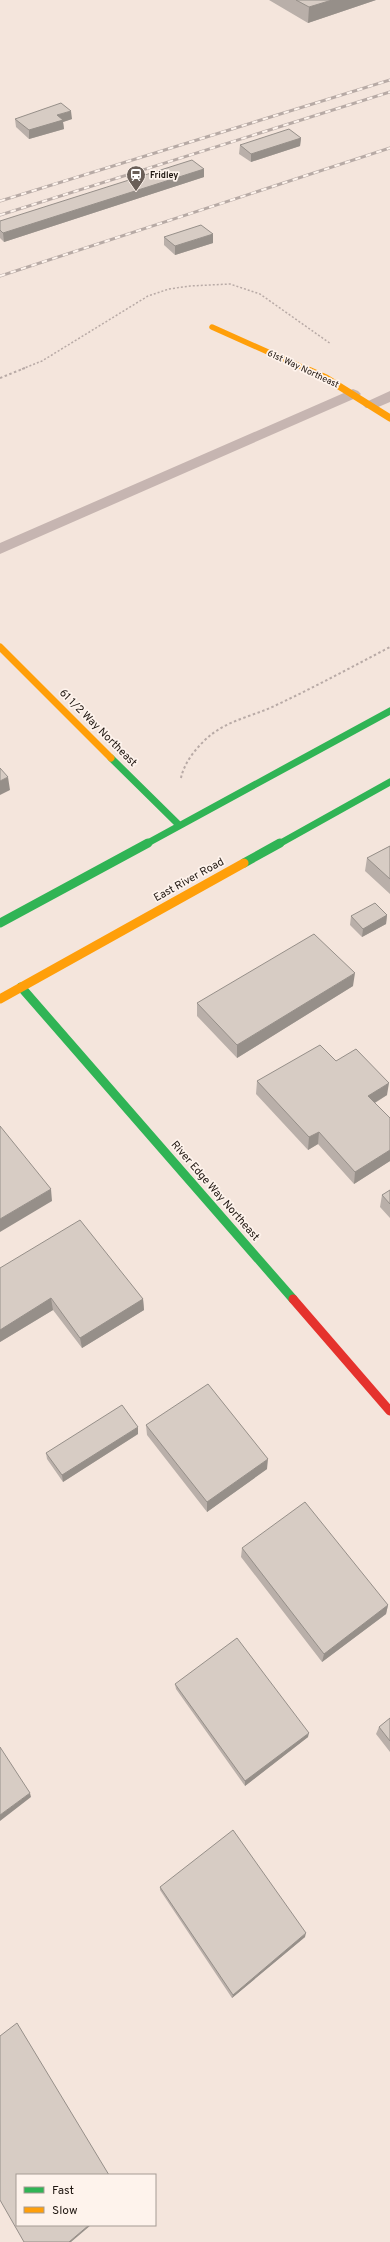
<svg xmlns="http://www.w3.org/2000/svg" width="390" height="2242" viewBox="0 0 390 2242" font-family="Overpass,sans-serif">
  <style>
    .lines { fill: none; stroke-linecap: round; stroke-linejoin: round }
    .path-far1 { stroke: #b8aaa6; stroke-width: 1.5; stroke-dasharray: 2 2; stroke-linecap: butt }
    .path { stroke: #b8aaa6; stroke-width: 2; stroke-dasharray: 2.5 2.5; stroke-linecap: butt }
    .lane { fill: #c6b5b1; fill-rule: evenodd }
    .fast-far1 { stroke: #30b455; stroke-width: 7 }
    .fast { stroke: #30b455; stroke-width: 9 }
    .slow-far2 { stroke: #ff9f0a; stroke-width: 5.5 }
    .slow-far1 { stroke: #ff9f0a; stroke-width: 7 }
    .slow { stroke: #ff9f0a; stroke-width: 9 }
    .jam { stroke: #e5322d; stroke-width: 9 }
    .rail-casing { stroke: #b7aaa5; stroke-width: 3 }
    .rail { stroke: #fef3ec; stroke-width: 2; stroke-dasharray: 5.5; stroke-linecap: butt }
    .wall { fill: #b9afa9 }
    .shaded-wall { fill: #968f89 }
    .building { fill: #d7ccc4; stroke: #968f89 }
    .labels { text-anchor: middle; dominant-baseline: central; stroke-width: 3.5; stroke-linejoin: round; paint-order: stroke }
    .far-poi-label { font-size: 9px; font-weight: bold; fill: #201711; stroke: #fef3ec; text-anchor: start }
    .far-street-label { font-size: 9px; fill: #201711; stroke: #fef3ec }
    .street-label { font-size: 11px; fill: #201711; stroke: #fef3ec }
  </style>
  <rect width="100%" height="100%" fill="#f4e5dc"/>
  <g class="lines">
    <path class="path-far1" d="M22 369 42 361 148 296 169 289 190 286 230 284 260 294 331 344"/>
    <path class="path" d="M0 378 25 368
      M181 778C184 762 199 744 212 734 229 721 251 716 270 708 311 689 350 668 390 647"/>
    <path class="lane" d="M353 389 358 391 361 394 358 397 0 554V543Z
      M390 391V402L376 408H366L363 405 366 402Z"/>
    <path class="fast-far1" d="M111 758 179 825
      M146 844 390 711
      M279 844 390 782"/>
    <path class="fast" d="M244 863 280 843
      M0 923 148 843
      M21 987 293 1299"/>
    <path class="slow-far2" d="M212 327 306 369"/>
    <path class="slow-far1" d="M304 368 326 378 390 418
      M0 647 111 758"/>
    <path class="slow" d="M0 999 244 863"/>
    <path class="jam" d="M293 1299 390 1411"/>
    <g class="rail-casing">
      <path id="rail" d="M0 201 390 80
        M0 215 390 92
        M0 276 390 148"/>
    </g>
    <use href="#rail" class="rail"/>
  </g>
  <path class="wall" d="M269 0H376L308 23Z
    M15 119H72L63 122 64 129 29 139 16 127Z
    M301 138 300 146 251 162 239 154 240 145Z
    M204 169V177L4 242 0 238V221Z
    M164 237 213 243 175 255 164 245Z
    M390 846V894L365 871 367 858Z
    M387 915 386 924 362 937 350 925 351 916Z
    M353 986 237 1058 197 1016V1003Z
    M336 1061 387 1095 375 1103 390 1118V1161L354 1184 318 1144 308 1150 256 1094 257 1081Z
    M390 1190V1218L380 1207 382 1195Z
    M0 1268 143 1299 144 1310 82 1348 53 1310 0 1342Z
    M146 1425 267 1469 207 1512 147 1435Z
    M138 1434 63 1482 47 1459 46 1453Z
    M242 1548 388 1605 386 1614 322 1662 241 1557Z
    M175 1684 308 1737 245 1786 176 1689Z
    M390 1718V1752L376 1734 379 1727Z
    M160 1887 305 1937 232 1998 160 1890Z"/>
  <path class="shaded-wall" d="M332 0H376L308 23 309 7Z
    M71 111 72 119 63 122 64 129 29 139V130L57 115Z
    M301 138 300 146 251 162V154Z
    M204 169V177L4 242 3 233Z
    M213 234V243L175 255V246Z
    M8 777 10 790 0 795V781Z
    M387 915 386 924 362 937 363 929Z
    M355 973 353 986 237 1058V1045Z
    M389 1083 387 1095 366 1108 368 1096Z
    M319 1132 318 1144 308 1150 309 1137Z
    M390 1150V1161L354 1184 355 1172Z
    M51 1189 52 1201 0 1232V1219Z
    M51 1298 53 1310 0 1342V1330Z
    M143 1299 144 1310 82 1348 80 1338Z
    M138 1427V1434L63 1482 62 1475Z
    M268 1459 267 1469 207 1512V1502Z
    M388 1605 386 1614 322 1662 324 1654Z
    M309 1733 308 1737 245 1786V1781Z
    M30 1793 31 1797 0 1821V1815Z
    M306 1933 305 1937 232 1998 233 1995Z
    M89 2225H91L71 2242H69Z"/>
  <path class="building" d="M296 0H332L309 7Z
    M61 103 71 111 57 115 63 120 29 130 15 119Z
    M289 129 301 138 251 154 240 145Z
    M192 160 204 169 3 233 0 230V221Z
    M201 225 213 234 175 246 164 237Z
    M0 768 8 777 0 781Z
    M390 846V879L367 858Z
    M375 903 387 915 363 929 351 916Z
    M314 934 355 973 237 1045 197 1003Z
    M320 1045 336 1061 356 1049 389 1083 368 1096 390 1118V1150L355 1172 319 1132 309 1137 257 1081Z
    M0 1126 51 1189 0 1219Z
    M390 1190V1204L382 1195Z
    M80 1220 143 1299 80 1338 51 1298 0 1330V1268Z
    M208 1384 268 1459 207 1502 146 1425Z
    M122 1405 138 1427 62 1475 46 1453Z
    M305 1502 388 1605 324 1654 242 1548Z
    M237 1638 309 1733 245 1781 175 1684Z
    M390 1718V1741L379 1727Z
    M0 1747 30 1793 0 1815Z
    M233 1830 306 1933 233 1995 160 1887Z
    M17 2023 109 2175H17V2225H89L69 2242H24L0 2200V2036Z"/>
  <defs>
    <g id="station-pin" transform="scale(1)"><path d="M0 17L-7.5 6A9.5 9.5 0 1 1 7.5 6Z" fill="#6a5f58" stroke="#fef3ec"/><path d="M-3-6H3Q5-6 5-4V2Q5 4 3 4L4.5 6H3L1.5 4h-3L-3 6H-4.5L-3 4Q-5 4-5 2V-4Q-5-6-3-6ZM-3.5-4v3h7v-3ZM-3.5 1v1.5H-2V1ZM2 1v1.5H3.5V1Z" fill="#fff"/></g>
  </defs>
  <g fill-rule="evenodd">
    <use href="#station-pin" x="136" y="175"/>
  </g>
  <g class="labels">
    <g class="far-poi-label">
      <text x="150" y="175">Fridley</text>
    </g>
    <g class="far-street-label">
      <text transform="translate(303 369) rotate(25)">61st Way Northeast</text>
    </g>
    <g class="street-label">
      <text transform="translate(98 728) rotate(45)">61 1/2 Way Northeast</text>
      <text transform="translate(189 880) rotate(-29)">East River Road</text>
      <text transform="translate(215 1191) rotate(49)">River Edge Way Northeast</text>
    </g>
  </g>
  <rect x="16" y="2174" width="140" height="52" fill="#fef3ec" stroke="#a59b94"/>
  <rect x="24" y="2187" width="20" height="6" fill="#30b455" stroke="#a59b94"/>
  <text x="52" y="2194" font-size="12" fill="#201711">Fast</text>
  <rect x="24" y="2207" width="20" height="6" fill="#ff9f0a" stroke="#a59b94"/>
  <text x="52" y="2214" font-size="12" fill="#201711">Slow</text>
</svg>
